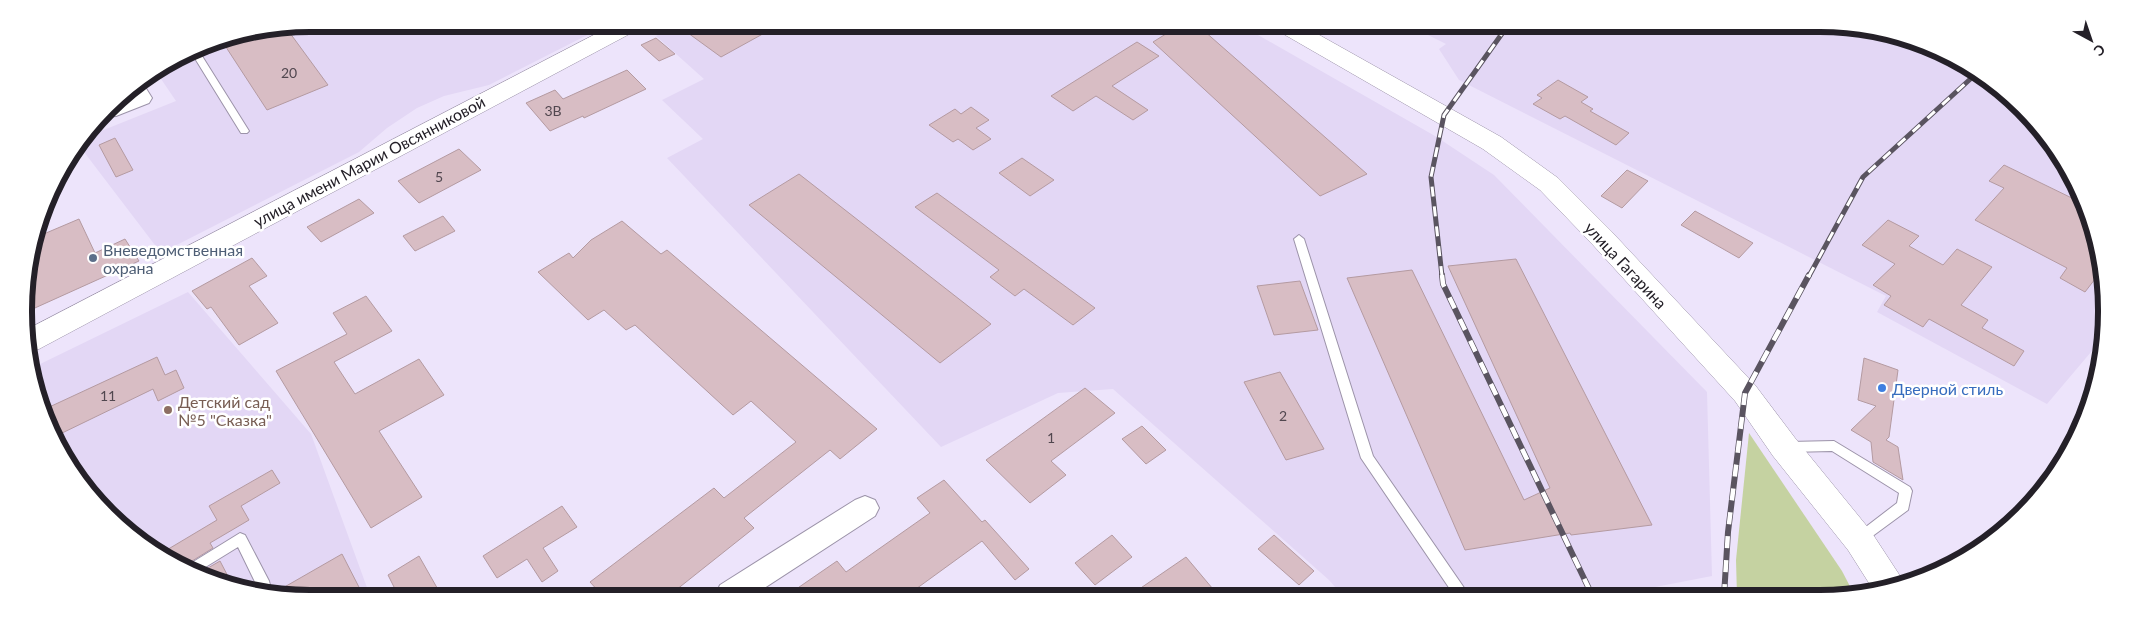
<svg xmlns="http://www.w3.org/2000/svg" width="2131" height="622" viewBox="0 0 2131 622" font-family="Lato,sans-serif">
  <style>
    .built { fill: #e3d7f5 }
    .green { fill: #c5d2a1 }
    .building { fill: #d8bdc4; stroke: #b49aa1 }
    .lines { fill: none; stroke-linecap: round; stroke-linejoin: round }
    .service-casing { stroke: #9c93a9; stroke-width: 2 }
    .minor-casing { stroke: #9c93a9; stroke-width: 2 }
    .tertiary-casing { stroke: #9c93a9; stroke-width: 1 }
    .secondary-casing { stroke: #9c93a9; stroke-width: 1 }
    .service { fill: #fff; fill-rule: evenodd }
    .minor { fill: #fff; fill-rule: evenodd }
    .tertiary { fill: #fff; fill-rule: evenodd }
    .secondary { fill: #fff; fill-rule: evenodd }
    .rail-far1-casing { stroke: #5a5460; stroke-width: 5 }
    .rail-casing { stroke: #5a5460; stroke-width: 6 }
    .rail-far1 { stroke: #fff; stroke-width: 3; stroke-dasharray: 10; stroke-linecap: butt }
    .rail { stroke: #fff; stroke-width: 4.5; stroke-dasharray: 12; stroke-linecap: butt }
    .service-dot { fill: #5c6f8a; stroke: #fff; stroke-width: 2 }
    .shop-dot { fill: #3f7fe0; stroke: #fff; stroke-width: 2 }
    .education-dot { fill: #8d6e63; stroke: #fff; stroke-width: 2 }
    .labels { text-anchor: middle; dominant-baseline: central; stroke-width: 5; stroke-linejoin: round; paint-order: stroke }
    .number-label { font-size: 14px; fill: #51474f }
    .street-label { font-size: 16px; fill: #242028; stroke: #fff }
    .service-label { font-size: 16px; fill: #4e5e75; stroke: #fff; text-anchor: start }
    .shop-label { font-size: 16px; fill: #366cbe; stroke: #fff; text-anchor: start }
    .education-label { font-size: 16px; fill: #785e54; stroke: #fff; text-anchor: start }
    .rim { fill: none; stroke: #242028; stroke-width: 6 }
  </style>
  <rect width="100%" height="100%" fill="#ede4fb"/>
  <path class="built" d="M311 24 607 25 489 85 444 96 417 108 387 128 359 152 161 253 81 148 91 135 176 101 157 73 201 46Z
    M676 25 1244 27 1435 136 1494 175 1707 392 1712 576 1614 595H1342L1329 580 1113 389 1058 393 941 447 667 158 703 139 662 100 704 79 656 36Z
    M1414 28 1876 29 1979 72 2059 151 2102 255V339L2047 404 1877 312 1886 296 1459 80 1439 49 1446 44Z
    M188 292 311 434 369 593H255L167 560 83 486 34 386 32 368Z"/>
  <path class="green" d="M1749 433 1842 571 1855 596H1737L1736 560Z"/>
  <path class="building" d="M703 25H779L721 57 688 33Z
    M1177 27H1197L1203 30 1367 174 1320 196 1153 42Z
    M287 29 328 85 267 110 222 41Z
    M656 38 675 54 659 61 641 45Z
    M1137 42 1159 56 1112 86 1148 110 1133 120 1096 96 1073 111 1051 96Z
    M627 70 646 89 584 118 583 116 550 131 526 103 555 90 563 99Z
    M1558 80 1588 97 1581 102 1593 109 1590 111 1629 133 1616 145 1565 116 1560 119 1533 104 1542 98 1537 95Z
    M971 107 989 120 976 128 991 139 973 150 958 139 953 142 929 125 955 109 961 114Z
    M115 138 133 170 116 177 99 145Z
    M459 149 481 170 419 203 398 181Z
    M1022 158 1054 180 1030 196 999 173Z
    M2004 165 2080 202 2102 255V270L2085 292 2060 278 2067 268 1975 220 2004 188 1989 181Z
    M1627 170 1648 181 1622 208 1601 196Z
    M799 174 991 324 940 363 749 205Z
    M937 193 1095 308 1073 325 1024 289 1015 296 990 277 999 270 915 207Z
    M359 199 374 213 321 242 307 227Z
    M1695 211 1753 243 1739 258 1681 225Z
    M443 216 455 231 415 251 403 236Z
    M79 219 95 253 125 239 139 261 26 312 24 292 39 236Z
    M1888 220 1919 236 1909 246 1943 265 1957 249 1992 267 1961 305 1988 320 1982 328 2024 351 2014 366 1929 319 1923 327 1884 305 1891 296 1873 285 1895 264 1862 245Z
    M622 221 661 254 667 250 877 429 840 459 830 450 744 518 754 528 671 594 600 593 590 582 714 488 724 498 796 442 751 401 733 415 635 325 626 330 604 310 588 320 538 272 569 253 573 258 591 240Z
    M252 258 267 276 249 286 278 323 239 345 211 307 207 309 192 291Z
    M1516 259 1652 525 1571 535 1570 533 1465 550 1347 278 1412 270 1524 500 1550 488 1448 266Z
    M1300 281 1318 330 1274 335 1257 286Z
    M366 296 392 331 334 362 355 394 419 359 444 395 379 431 422 497 371 528 276 371 347 334 333 313Z
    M157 357 165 375 176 370 184 388 158 401 153 389 58 435 45 409Z
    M1864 358 1898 370 1889 437 1886 440 1898 447 1903 480 1873 462 1871 442 1851 430 1876 406 1858 400Z
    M1280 372 1324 449 1286 460 1244 382Z
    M1085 388 1115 413 1051 461 1066 475 1030 503 986 460Z
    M1142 426 1166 450 1146 464 1122 439Z
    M272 470 280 483 241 506 249 520 210 543 213 548 184 566 167 560 160 554 217 520 209 506Z
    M944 480 982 522 985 520 1029 569 1015 580 982 541 909 594H789L837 561 846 572 930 513 917 498Z
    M562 506 577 527 543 548 558 571 542 582 527 559 497 578 483 556Z
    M1112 535 1132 557 1095 585 1075 563Z
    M1274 535 1314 571 1299 585 1258 549Z
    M342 554 362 593H274Z
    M419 556 440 593H397L388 575Z
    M1186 557 1218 595 1132 594Z
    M220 561 232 584 201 572Z"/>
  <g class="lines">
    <g class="service-casing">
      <path id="service" d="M197 48 249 131 247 133H241L191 52Z
        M1299 235 1304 239 1373 456 1469 595H1454L1361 458 1294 239Z
        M1834 441 1910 487 1912 491 1908 510 1859 546 1854 544 1852 540 1854 536 1897 503 1899 493 1832 451 1789 452 1785 451 1783 447 1785 443 1789 442Z
        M240 533 245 535 269 581 272 593H258L257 586 238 547 199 571 185 567Z"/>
    </g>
    <g class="minor-casing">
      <path id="minor" d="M142 82 152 98 149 103 116 116 105 117 118 100 130 95 128 91Z
        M865 496 875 500 879 508 875 516 755 594H716L720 585 855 500Z"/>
    </g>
    <g class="tertiary-casing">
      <path id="tertiary" d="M613 25H640L637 30 39 349 30 352 28 329Z"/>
    </g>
    <g class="secondary-casing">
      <path id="secondary" d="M1277 27H1305L1501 137 1558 178 1611 231 1755 385 1795 438 1870 530 1904 582 1874 591 1848 550 1773 456 1735 401 1593 245 1540 190 1483 149 1280 32Z"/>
    </g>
    <use href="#service" class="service"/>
    <use href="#minor" class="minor"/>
    <use href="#tertiary" class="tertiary"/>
    <use href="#secondary" class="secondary"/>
    <g class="rail-far1-casing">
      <path id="rail-far1" d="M1442 276 1431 177 1444 115 1506 28
        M1809 276 1863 177 1978 72"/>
    </g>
    <g class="rail-casing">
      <path id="rail" d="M1442 275 1443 284 1592 595
        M1724 596 1728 532 1745 393 1809 275"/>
    </g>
    <use href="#rail-far1" class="rail-far1"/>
    <use href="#rail" class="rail"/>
  </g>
  <circle class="service-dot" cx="93" cy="258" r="5"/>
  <circle class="shop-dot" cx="1882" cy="388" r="5"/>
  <circle class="education-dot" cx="168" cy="410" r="5"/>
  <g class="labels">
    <g class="number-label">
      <text x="289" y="72">20</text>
      <text x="553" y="110">3В</text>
      <text x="439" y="176">5</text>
      <text x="108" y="395">11</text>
      <text x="1283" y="415">2</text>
      <text x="1051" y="437">1</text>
    </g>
    <g class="street-label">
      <text transform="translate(369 161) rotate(-28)">улица имени Марии Овсянниковой</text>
      <text transform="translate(1626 265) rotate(47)">улица Гагарина</text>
    </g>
    <g class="service-label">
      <text x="103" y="249">Вневедомственная<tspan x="103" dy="18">охрана</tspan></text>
    </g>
    <g class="shop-label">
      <text x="1892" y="388">Дверной стиль</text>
    </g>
    <g class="education-label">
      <text x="178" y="401">Детский сад<tspan x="178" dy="18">№5 "Сказка"</tspan></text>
    </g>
  </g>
  <path d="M0 0H2131V622H0ZM310 32H1820A278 278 0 0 1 2098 310V312A278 278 0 0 1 1820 590H310A278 278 0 0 1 32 312V310A278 278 0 0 1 310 32Z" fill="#fff" fill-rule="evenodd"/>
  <path class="rim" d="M310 32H1820A278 278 0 0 1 2098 310V312A278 278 0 0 1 1820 590H310A278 278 0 0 1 32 312V310A278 278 0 0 1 310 32Z"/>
  <g transform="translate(2091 40) rotate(140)" stroke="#ffffff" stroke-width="4" paint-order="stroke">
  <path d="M0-4L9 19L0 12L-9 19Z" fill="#242028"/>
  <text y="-8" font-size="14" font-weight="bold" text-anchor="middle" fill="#242028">С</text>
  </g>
</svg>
